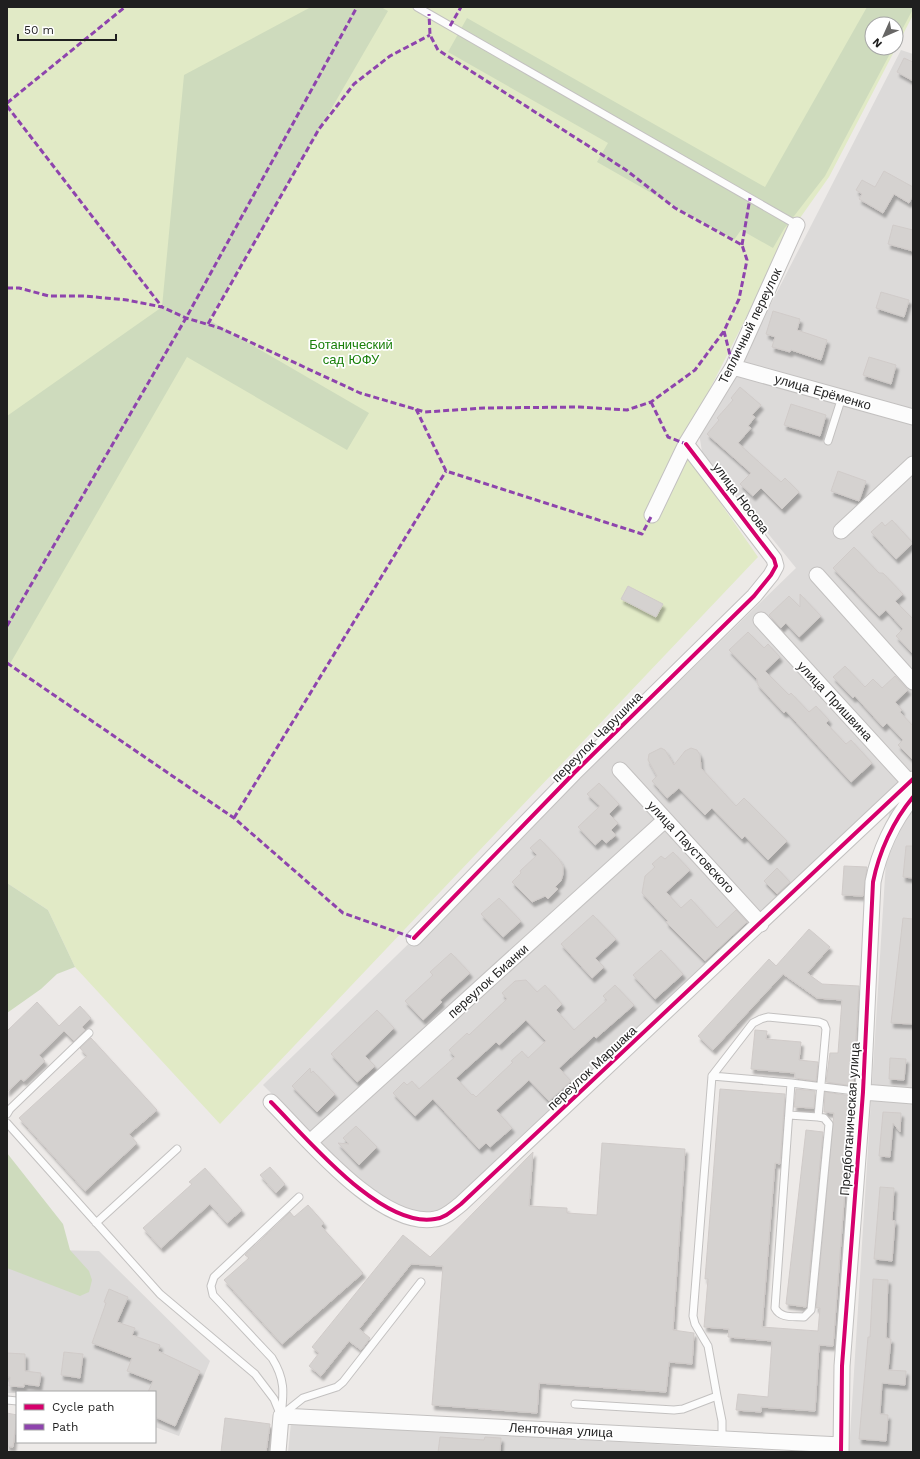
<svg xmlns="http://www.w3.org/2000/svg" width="920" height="1459" viewBox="0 0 920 1459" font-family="'Work Sans',sans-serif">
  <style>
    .residential { fill: #dcdad9 }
    .grass { fill: #e1eac6; fill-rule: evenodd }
    .forest { fill: #cedbbd }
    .building { fill: #d5d2d0; stroke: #d0cbc9; fill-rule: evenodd; filter: url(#shadow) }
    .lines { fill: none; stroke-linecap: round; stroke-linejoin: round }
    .lane-casing { stroke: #c3c1c0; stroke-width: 9 }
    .street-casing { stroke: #c3c1c0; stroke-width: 17 }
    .lane { stroke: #fcfcfc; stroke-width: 7 }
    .street { stroke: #fcfcfc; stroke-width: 15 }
    .quiet { stroke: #8e44ad; stroke-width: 3; stroke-dasharray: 6 3; stroke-linecap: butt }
    .cycleway-casing { stroke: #fff; stroke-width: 6 }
    .cycleway { stroke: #d6006c; stroke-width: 4 }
    .labels { text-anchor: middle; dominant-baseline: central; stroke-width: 3.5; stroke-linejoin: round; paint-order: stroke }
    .street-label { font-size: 13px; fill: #1f1f1f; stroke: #fff }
    .park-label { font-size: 13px; fill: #197f0a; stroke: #fff }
  </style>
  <defs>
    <filter id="shadow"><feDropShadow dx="2.5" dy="4.5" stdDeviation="1" flood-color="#0004"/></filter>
  </defs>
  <rect width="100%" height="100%" fill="#edeae8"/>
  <path class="residential" d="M901 50 913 54V1452H849L890 797 444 1210 421 1212 390 1204 361 1183 263 1085 796 568 702 452 699 433 734 376Z
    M7 1249 99 1251 210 1361 179 1436 155 1427V1392L7 1393Z
    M291 1423 796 1452H288Z"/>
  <path class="grass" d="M7 7H913V15L829 177 788 235 684 440 687 455 758 557 220 1124 75 967 48 910 7 883ZM872 24H896V48H872Z"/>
  <path class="forest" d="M311 7H381L388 11 209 320 369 413 347 450 187 357 7 669V416L162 307 184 75Z
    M867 7H913V9L896 41V24H872V48H893L825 176 784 229 773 248 741 230 734 240 597 162 608 143 448 52 467 18 765 187Z
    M7 883 48 910 75 967 57 974 41 989 7 1013Z
    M7 1153 63 1224 70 1250 89 1271 92 1280 89 1292 80 1296 7 1268Z"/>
  <path class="building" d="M904 58 913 62V81L897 72Z
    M884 171 913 187V196L909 203 894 194 883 213 859 199 862 194 856 190 862 180 875 187Z
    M893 225 913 230V251L888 244Z
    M881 292 909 300 904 317 876 308Z
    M773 311 800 319 797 330 827 340 821 360 791 350 790 352 772 347 775 337 766 334Z
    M869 357 896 365 891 384 863 375Z
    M740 387 761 405 752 415 755 417 748 426 751 428 738 443 781 482 785 478 799 492 782 509 761 488 753 496 740 484 751 473 707 434 719 420 717 418 733 400 731 398Z
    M791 404 826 415 820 436 784 425Z
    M838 471 866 481 859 501 831 491Z
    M892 520 913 543 896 559 871 532 882 522 885 526Z
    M854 547 879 573H883L903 594 895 601 913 619V654L896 636 903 629 886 610 879 616 833 568Z
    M628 586 663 604 656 617 621 599Z
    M800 594 821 616 799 637 786 623 781 628 769 615 789 596 800 607Z
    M748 632 764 648 768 644 780 657 765 671 789 695 791 693 809 712 816 706 829 720 826 723 846 744 851 740 872 763 851 782 786 711 784 713 758 685 757 679 729 650Z
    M845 666 865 687 873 679 882 688 895 676 908 690 895 702 902 710 900 712 913 726V760L898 745 903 740 887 723 883 727 855 696 853 698 833 677Z
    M661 748 665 750 674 765 685 751 691 748 697 750 700 755 701 768 736 806 744 798 787 841 768 860 745 836 742 839 712 808 705 815 679 788 667 798 652 781 657 776 648 760 649 754Z
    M599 783 619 804 609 814 618 823 611 830 616 835 606 843 602 839 595 845 578 827 600 806 587 794Z
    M540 839 559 859 563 866V874L561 881 555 887 558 889 548 899 545 896 532 902 512 882 521 873 520 871 537 855 530 848Z
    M906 846H913V878L903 877Z
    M673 852 690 870 666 892 681 908 691 899 717 928 736 910 747 922 705 961 666 922 668 921 642 893 645 876 655 867 652 864 661 856 665 859Z
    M844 866 867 867 863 896 842 895Z
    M777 868 790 882 777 894 764 881Z
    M499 898 521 921 503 937 481 914Z
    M593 915 616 939 595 958 604 967 592 978 561 944Z
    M903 918 913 919V1024L891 1023Z
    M809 929 830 947 807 973 822 984 859 986 853 1086 826 1082 830 1053H838L842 1000 817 998 783 974 713 1050 698 1036 769 959 776 966Z
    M661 950 683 974 655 999 633 975Z
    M451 953 470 973 440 1000 442 1002 423 1020 405 1001 433 975 430 972Z
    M526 980 537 992 545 985 562 1004 556 1010 574 1030 607 1000 603 996 615 985 634 1005 596 1038 594 1036 559 1068 571 1081 549 1101 529 1080 496 1110 512 1128 490 1147 486 1143 479 1149 433 1099 415 1116 393 1093 404 1082 407 1085 412 1081 419 1089 455 1057 449 1050 467 1033 469 1035 507 999 502 993 515 981ZM526 1020 546 1041 528 1058 522 1051 511 1061 513 1062 476 1097 473 1094 472 1095 456 1078 496 1042 499 1045Z
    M37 1002 59 1026 80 1006 91 1018 82 1027 85 1030 74 1041 64 1031 39 1055 45 1061 24 1081 21 1079 7 1092V1031Z
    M377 1010 394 1028 365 1056 375 1066 357 1082 331 1054Z
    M755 1030 767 1031 766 1039 801 1042 799 1060 818 1062 816 1081 795 1078V1073L751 1069Z
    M91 1038 157 1110 129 1134 137 1143 85 1191 19 1118 87 1056 80 1048Z
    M890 1058 906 1059 904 1080 889 1079Z
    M310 1068 311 1073 313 1071 335 1094 317 1112 292 1086Z
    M720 1089 785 1094 780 1164 775 1163 762 1327 818 1331 820 1308H816L834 1113 824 1112 825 1092 852 1096 833 1346 819 1345 815 1411 761 1407V1412L736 1410 738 1394 768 1397 772 1341 728 1337 729 1329 704 1327 708 1279H705Z
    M796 1089 815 1091 814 1108 794 1107Z
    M883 1112 901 1113 900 1132 893 1123 890 1157 879 1156Z
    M356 1126 377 1147 359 1165 338 1143 349 1144 343 1138Z
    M806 1130 823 1132 806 1307 786 1304Z
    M602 1143 685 1149 673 1330 694 1333 692 1364 669 1362 666 1392 539 1383 537 1413 432 1405 443 1266 411 1264 359 1329 370 1338 361 1350 349 1341 321 1376 309 1366 319 1353 312 1347 403 1235 430 1257 533 1152 529 1206 567 1208V1213L597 1215Z
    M270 1167 285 1184 276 1193 260 1175Z
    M205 1168 242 1210 227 1223 210 1204 161 1248 143 1228 192 1184 189 1182Z
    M880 1187 894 1188 892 1220 895 1221 892 1261 874 1259Z
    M308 1205 324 1223 321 1226 363 1273 282 1344 224 1280 249 1258 245 1255 285 1217 290 1212 294 1217Z
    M873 1279 888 1280 886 1338 891 1339 888 1370 906 1371 905 1385 882 1383 880 1414 888 1415 886 1441 859 1439 868 1337H870Z
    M109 1289 128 1297 117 1322 135 1328 132 1335 160 1345 158 1351 200 1371 175 1426 155 1417V1392H148L153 1381 127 1371 132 1358 92 1343 106 1303 104 1302Z
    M64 1352 83 1354 80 1378 61 1375Z
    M7 1353 25 1354V1371L41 1373 39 1386 24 1384V1387L9 1386 10 1377H7Z
    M7 1413 17 1415 13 1447 7 1446Z
    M225 1418 270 1424 266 1452H221Z
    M440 1437 484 1440 485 1437 501 1438 500 1452H438Z"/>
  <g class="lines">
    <g class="lane-casing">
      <path id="lane" d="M417 7 797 225
        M828 441 842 397
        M712 1076 753 1023 761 1019 768 1017 819 1022 824 1024 826 1029 818 1117 824 1118 829 1124 811 1310 804 1317C793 1316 781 1319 775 1308L791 1083
        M7 1114 10 1109 89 1033
        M789 1115 818 1117
        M7 1123 160 1294 255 1374 274 1399 281 1416
        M96 1223 177 1149
        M717 1396 722 1421V1439
        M7 1400 17 1401
        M575 1404 674 1410 683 1409 717 1396 708 1346 695 1324 693 1316 712 1076 791 1083 863 1092
        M283 1414 303 1398 337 1387 343 1382 421 1282
        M281 1416C284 1392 285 1379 272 1358L213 1295 211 1286 214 1277 299 1197"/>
    </g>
    <g class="street-casing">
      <path id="street" d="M733 367 913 417
        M652 515 686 444 733 367 797 225
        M841 531 913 464
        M817 575 913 682
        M761 620 910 783
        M620 770 761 924
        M414 938 574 773 754 596 771 575 776 566 774 559 686 444
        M863 1092 913 1096
        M271 1102C306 1137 381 1229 435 1219 445 1218 453 1210 461 1204L913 779
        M310 1142 665 820
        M278 1452 281 1416 841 1445
        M841 1452 842 1366 863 1092 873 882C879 852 893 821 913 797"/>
    </g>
    <use href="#lane" class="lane"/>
    <use href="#street" class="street"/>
    <path class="quiet" d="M450 26 461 7
      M7 103 125 7
      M7 106 162 307
      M742 245 750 198
      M7 288H19L49 296H84L127 300 162 307 186 318 220 328 360 393 425 412 484 408 579 407 627 410 651 402 695 370 724 331 739 299 747 260 742 245 675 208 626 170 438 50 430 35 429 14
      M208 324 319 129 354 84 390 56 430 35
      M724 331 733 367
      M651 402 668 437 686 444
      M416 409 446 471 642 534 652 515
      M7 626 186 318 357 7
      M7 663 234 818 343 913 414 938
      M234 818 446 471"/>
    <g class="cycleway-casing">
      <path id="cycleway" d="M414 938 574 773 754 596 771 575 776 566 774 559 686 444
        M271 1102C306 1137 381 1229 435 1219 445 1218 453 1210 461 1204L913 779
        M841 1452 842 1366 863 1092 873 882C879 852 893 821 913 797"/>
    </g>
    <use href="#cycleway" class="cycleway"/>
  </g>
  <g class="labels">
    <g class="street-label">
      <text transform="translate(750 326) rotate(-64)">Тепличный переулок</text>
      <text transform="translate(823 392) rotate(16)">улица Ерёменко</text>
      <text transform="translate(741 498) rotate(53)">улица Носова</text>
      <text transform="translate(835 701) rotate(47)">улица Пришвина</text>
      <text transform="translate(597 737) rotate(-45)">переулок Чарушина</text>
      <text transform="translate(691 847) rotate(47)">улица Паустовского</text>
      <text transform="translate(488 981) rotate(-42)">переулок Бианки</text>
      <text transform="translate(592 1068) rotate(-43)">переулок Маршака</text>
      <text transform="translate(850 1119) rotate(-86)">Предботаническая улица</text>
      <text transform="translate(561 1430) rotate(3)">Ленточная улица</text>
    </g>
    <g class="park-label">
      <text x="351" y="344">Ботанический<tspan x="351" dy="15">сад ЮФУ</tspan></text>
    </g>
  </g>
  <rect width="920" height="1459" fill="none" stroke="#1f1f1f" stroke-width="16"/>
  <rect x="16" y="1391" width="140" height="52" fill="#ffffff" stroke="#a5a5a5"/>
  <rect x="24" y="1404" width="20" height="6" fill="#d6006c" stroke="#a5a5a5"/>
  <text x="52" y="1411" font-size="12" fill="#1f1f1f">Cycle path</text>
  <rect x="24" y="1424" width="20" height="6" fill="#8e44ad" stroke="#a5a5a5"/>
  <text x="52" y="1431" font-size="12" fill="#1f1f1f">Path</text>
  <g transform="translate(884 36) rotate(225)"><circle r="19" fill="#ffffff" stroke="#a5a5a5"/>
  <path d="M0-3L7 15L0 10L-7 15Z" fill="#676665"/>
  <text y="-6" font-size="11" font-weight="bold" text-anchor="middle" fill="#1f1f1f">N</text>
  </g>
  <path d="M18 34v6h98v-6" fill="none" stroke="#1f1f1f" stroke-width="2"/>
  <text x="24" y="34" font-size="12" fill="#1f1f1f" stroke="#ffffff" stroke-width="3" paint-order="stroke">50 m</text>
</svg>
